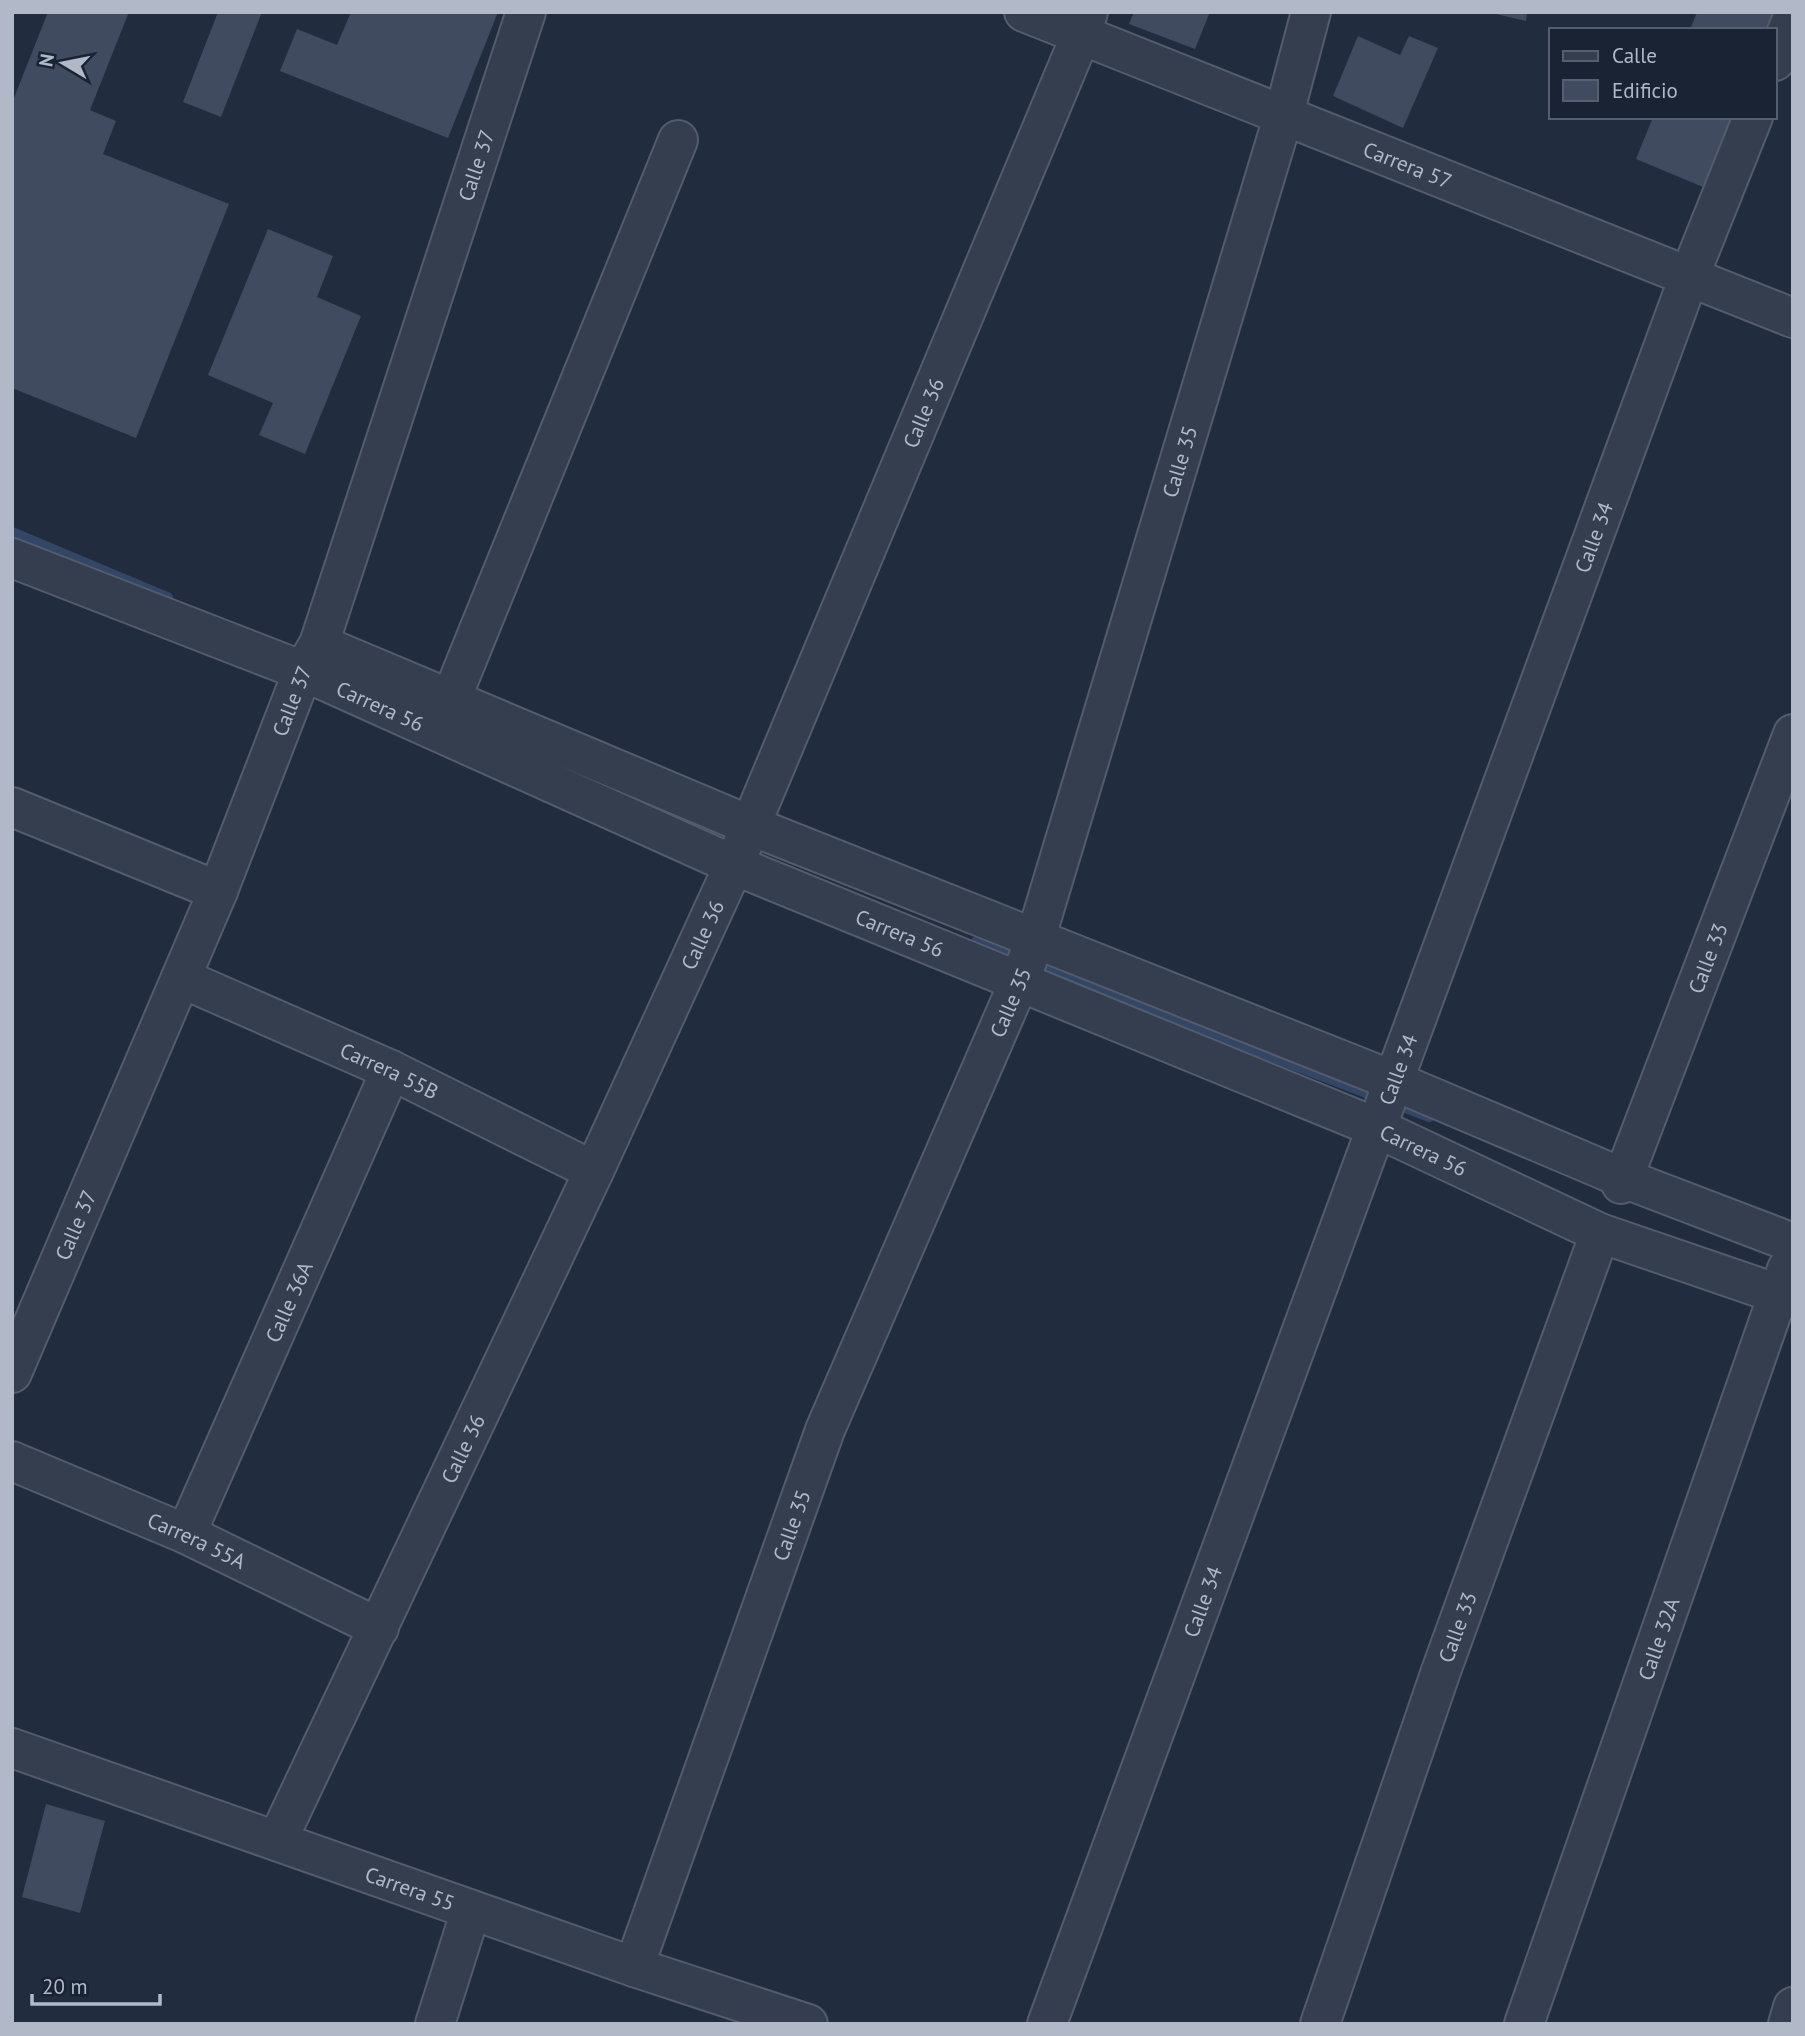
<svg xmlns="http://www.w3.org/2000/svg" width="1805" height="2036" viewBox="0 0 1805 2036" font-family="'PT Sans',sans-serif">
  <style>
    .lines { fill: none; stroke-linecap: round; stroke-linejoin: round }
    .stream { stroke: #334666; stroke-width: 12 }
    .building { fill: #404b60 }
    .minor-casing { stroke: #535c6c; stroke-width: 42 }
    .minor { stroke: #353e4e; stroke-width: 38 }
    .labels { text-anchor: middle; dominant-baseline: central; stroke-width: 6; stroke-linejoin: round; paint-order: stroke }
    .street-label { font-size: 21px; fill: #b1b9c9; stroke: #1a2333 }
  </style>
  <rect width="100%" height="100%" fill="#212c3e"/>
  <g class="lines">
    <path class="stream" d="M12 533 167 598
      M976 943 1429 1116"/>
  </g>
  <path class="building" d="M48 12H129L90 110 116 121 103 154 229 204 136 438 12 388V103Z
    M218 12H262L221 117 183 102Z
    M351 12H498L448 138 280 71 297 29 337 45Z
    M1134 12H1210L1195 49 1129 24Z
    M1487 12H1527L1526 21Z
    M1697 12H1776L1768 30H1690Z
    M1358 36 1400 55 1409 36 1438 48 1403 128 1333 96Z
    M1653 117H1732L1703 187 1636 159Z
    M268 229 333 256 317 297 361 316 305 454 259 435 273 403 208 375Z
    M46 1804 105 1821 80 1913 22 1897Z"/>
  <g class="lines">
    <g class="minor-casing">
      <g id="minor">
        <path id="s1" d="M1024 12 1793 318"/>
        <path d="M1775 61 1793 17"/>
        <path id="s2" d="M12 558 303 671 734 865 1375 1127 1600 1233 1793 1299"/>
        <path d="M319 644 749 825 1394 1081 1623 1178 1793 1243"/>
        <path d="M451 699 678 140"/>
        <path d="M12 807 218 891"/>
        <path id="s3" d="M181 978 391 1070 594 1171"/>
        <path id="s4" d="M1621 1184 1793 734"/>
        <path id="s5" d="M12 1373 218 891 303 671 319 644 526 12"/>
        <path id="s6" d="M12 1461 186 1534 379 1628"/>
        <path id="s7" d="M186 1534 391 1070"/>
        <path id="s8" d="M12 1748 634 1967 808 2024"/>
        <path id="s9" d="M277 1841 594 1171 734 865 1081 35 1088 12"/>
        <path id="s10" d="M634 1967 825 1430 1019 982 1035 940 1284 114 1311 12"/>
        <path d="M435 2024 471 1910"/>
        <path id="s11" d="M1047 2024 1689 277 1753 117"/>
        <path id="s12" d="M1320 2024 1441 1671 1600 1233"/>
        <path id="s13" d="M1524 2024 1787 1269"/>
        <path d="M1788 2024 1793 2007"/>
      </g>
    </g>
    <use href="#minor" class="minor"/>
  </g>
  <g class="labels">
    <g class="street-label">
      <text stroke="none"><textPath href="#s1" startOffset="413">Carrera 57</textPath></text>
      <text stroke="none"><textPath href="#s5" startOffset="1295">Calle 37</textPath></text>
      <text stroke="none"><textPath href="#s9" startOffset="1568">Calle 36</textPath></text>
      <text stroke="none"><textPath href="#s10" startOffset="1603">Calle 35</textPath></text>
      <text stroke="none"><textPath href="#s11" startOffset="1584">Calle 34</textPath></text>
      <text stroke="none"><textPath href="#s5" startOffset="728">Calle 37</textPath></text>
      <text stroke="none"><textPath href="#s2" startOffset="397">Carrera 56</textPath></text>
      <text stroke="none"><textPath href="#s2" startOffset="964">Carrera 56</textPath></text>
      <text stroke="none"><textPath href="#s9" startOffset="1001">Calle 36</textPath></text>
      <text stroke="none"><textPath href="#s4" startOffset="242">Calle 33</textPath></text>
      <text stroke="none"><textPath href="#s10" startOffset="1036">Calle 35</textPath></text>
      <text stroke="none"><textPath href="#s11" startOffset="1017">Calle 34</textPath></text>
      <text stroke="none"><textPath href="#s3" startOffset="228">Carrera 55B</textPath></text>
      <text stroke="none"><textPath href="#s2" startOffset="1531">Carrera 56</textPath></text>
      <text stroke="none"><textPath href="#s5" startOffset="161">Calle 37</textPath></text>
      <text stroke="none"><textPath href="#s7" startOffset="254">Calle 36A</textPath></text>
      <text stroke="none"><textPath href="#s9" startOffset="434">Calle 36</textPath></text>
      <text stroke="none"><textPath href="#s10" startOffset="469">Calle 35</textPath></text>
      <text stroke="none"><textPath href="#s6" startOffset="201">Carrera 55A</textPath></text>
      <text stroke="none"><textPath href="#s11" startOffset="450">Calle 34</textPath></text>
      <text stroke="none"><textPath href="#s12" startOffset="420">Calle 33</textPath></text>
      <text stroke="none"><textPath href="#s13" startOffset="408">Calle 32A</textPath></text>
      <text stroke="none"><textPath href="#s8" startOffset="422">Carrera 55</textPath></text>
    </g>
  </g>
  <rect width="1805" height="2036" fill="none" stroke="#b1b9c9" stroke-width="28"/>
  <rect x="1549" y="28" width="228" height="91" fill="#1a2333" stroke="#565f6f" stroke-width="2"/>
  <rect x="1563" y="51" width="35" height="10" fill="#353e4e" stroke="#565f6f" stroke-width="2"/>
  <text x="1612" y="63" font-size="21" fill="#b1b9c9">Calle</text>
  <rect x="1563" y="80" width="35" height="21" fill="#404b60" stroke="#565f6f" stroke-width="2"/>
  <text x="1612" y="98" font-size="21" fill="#b1b9c9">Edificio</text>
  <g transform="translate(63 63) rotate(280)" stroke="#1a2333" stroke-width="5" paint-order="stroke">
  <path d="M0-5L12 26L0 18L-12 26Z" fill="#b1b9c9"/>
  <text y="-10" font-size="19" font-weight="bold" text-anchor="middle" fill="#b1b9c9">N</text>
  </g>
  <path d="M32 1994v10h128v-10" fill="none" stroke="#b1b9c9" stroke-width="3.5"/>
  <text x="42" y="1994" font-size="21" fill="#b1b9c9" stroke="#1a2333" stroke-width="5" paint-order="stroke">20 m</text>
</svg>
